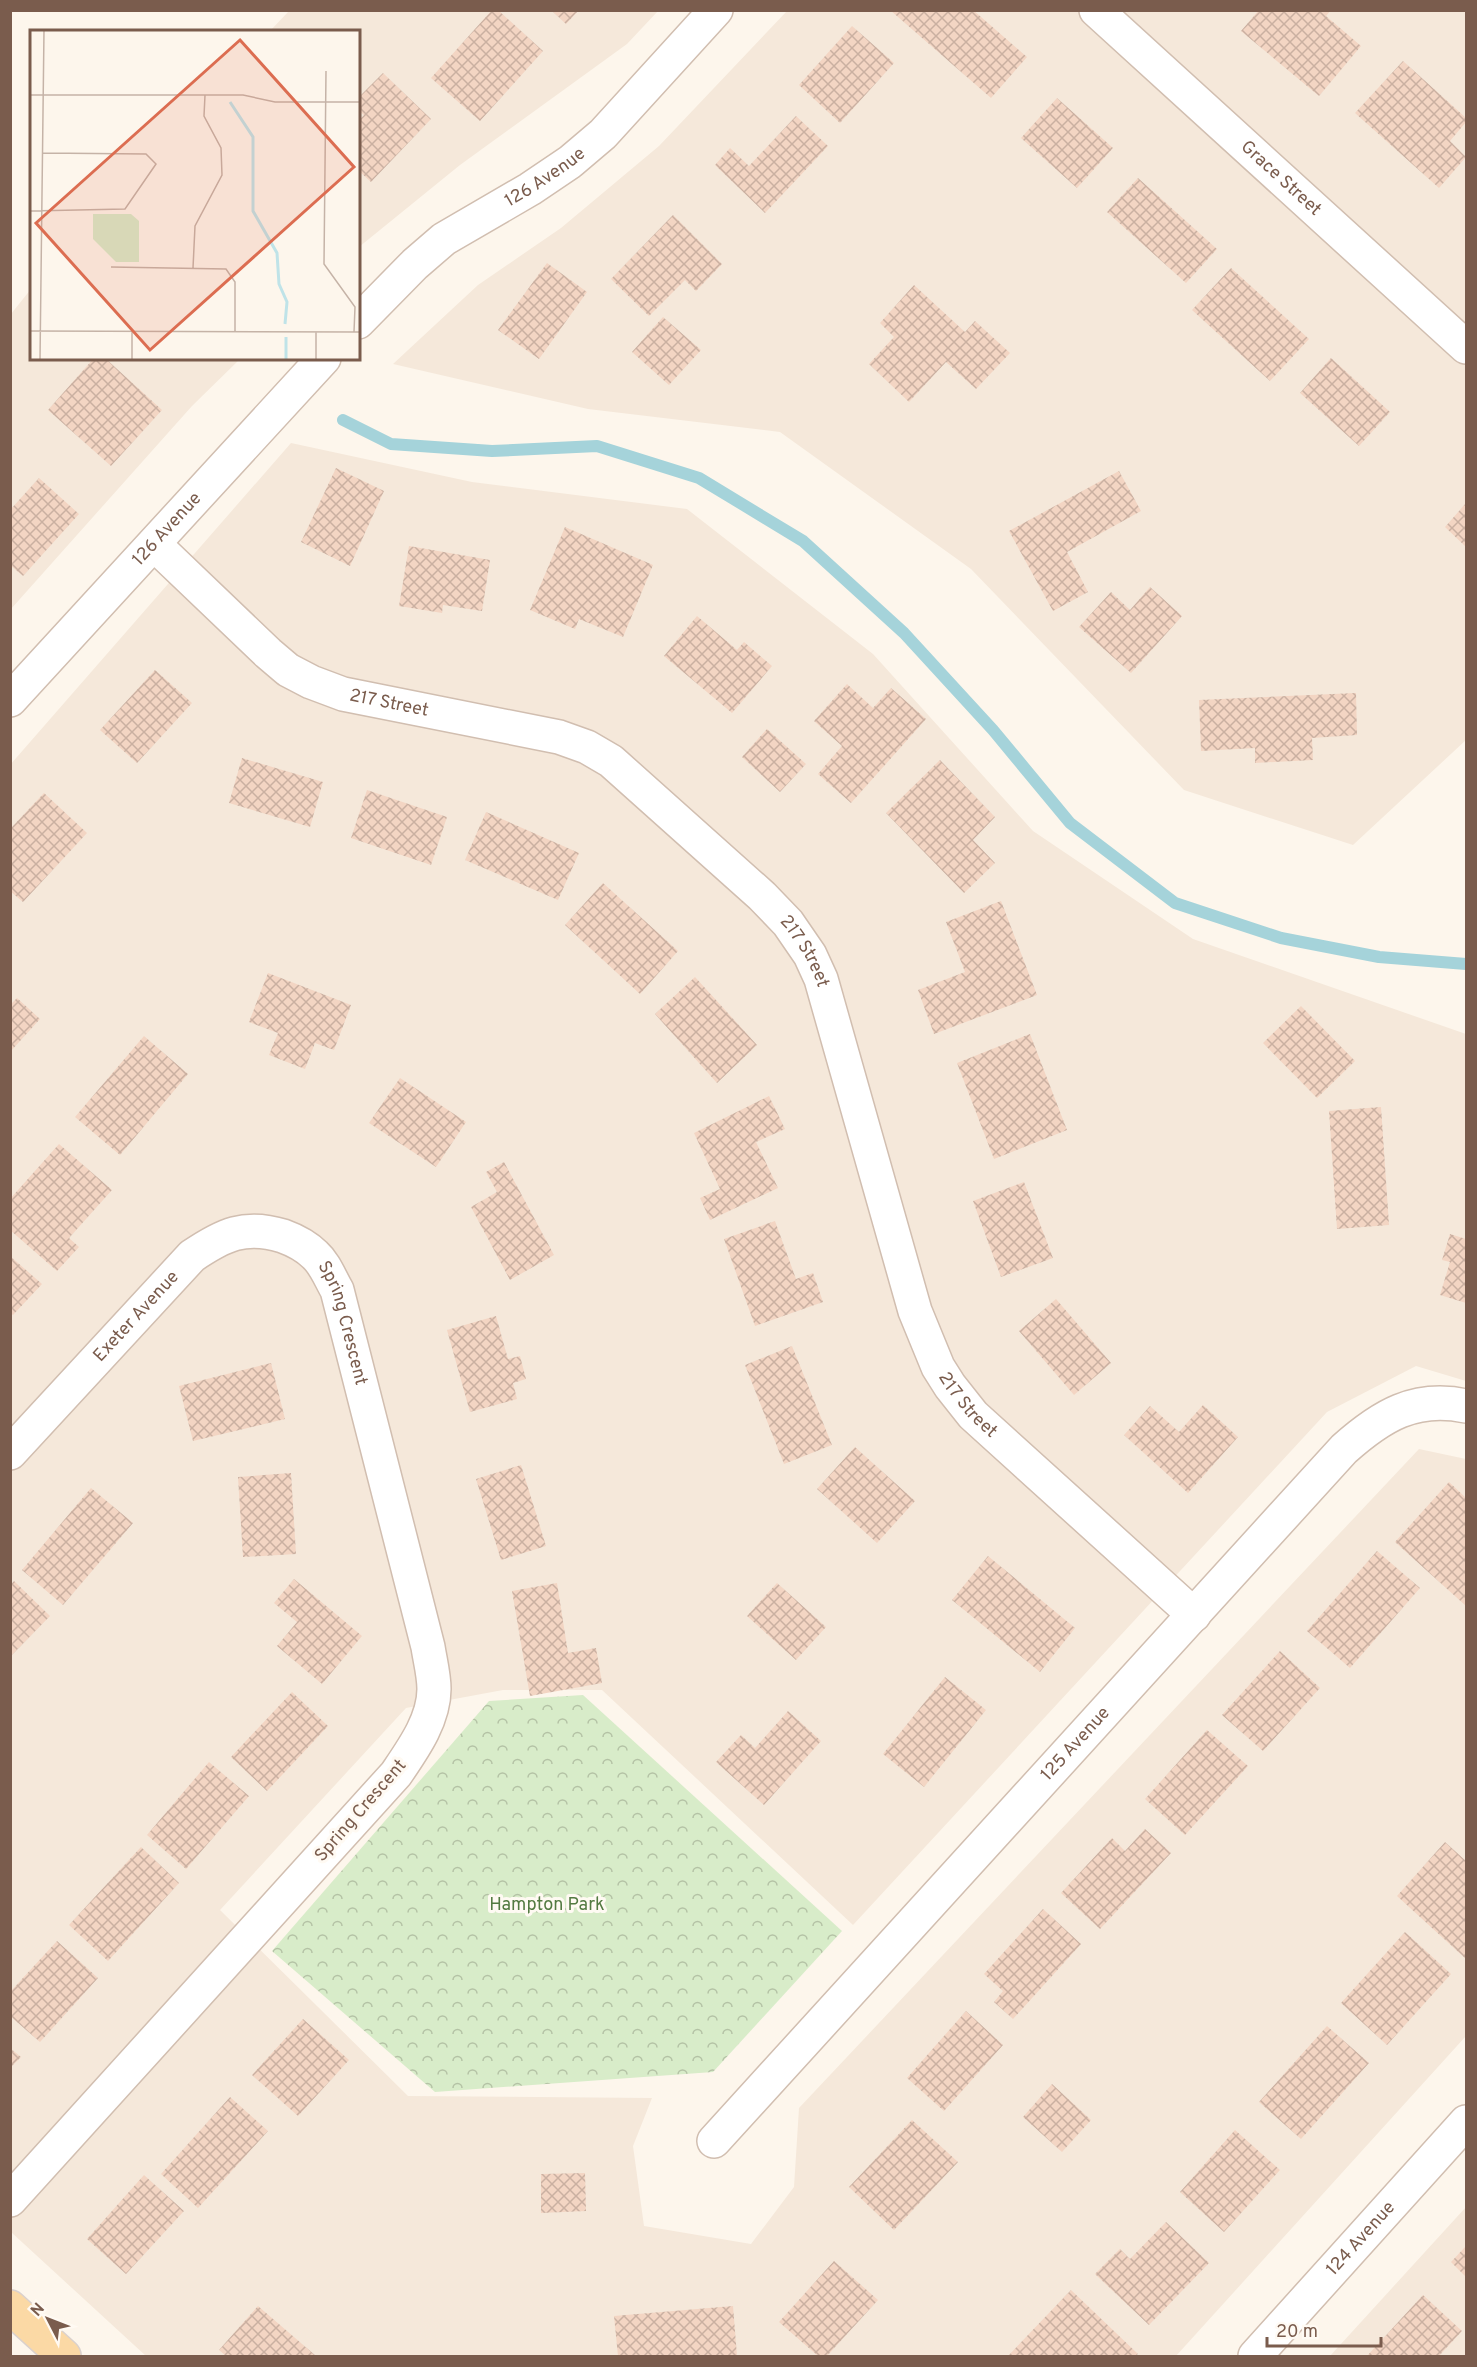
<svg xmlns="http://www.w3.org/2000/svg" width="1477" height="2367" viewBox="0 0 1477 2367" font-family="Overpass,sans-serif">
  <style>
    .residential { fill: #f5e8da }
    .forest { fill: url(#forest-crowns) }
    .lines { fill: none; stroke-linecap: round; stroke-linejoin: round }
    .stream { stroke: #a5d3da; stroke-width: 12 }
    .building { fill: url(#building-cross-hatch) }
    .minor-casing { stroke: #d1beb0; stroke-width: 36 }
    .major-casing { stroke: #dad1cd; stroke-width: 36 }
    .minor { stroke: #fff; stroke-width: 33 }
    .major { stroke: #fbd9a5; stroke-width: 33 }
    .labels { text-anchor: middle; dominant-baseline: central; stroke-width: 6; stroke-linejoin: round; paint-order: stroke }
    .street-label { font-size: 18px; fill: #7a5c4d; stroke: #fffaf3 }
    .park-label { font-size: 18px; fill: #537a41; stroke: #fffaf3 }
    .inset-river { fill: none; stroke: #bfe3e8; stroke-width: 3 }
    .inset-road { fill: none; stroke: #c5b3a7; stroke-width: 1.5 }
    .view { fill: #dc6d51; fill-opacity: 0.15; stroke: #dc6d51; stroke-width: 3 }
    .inset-edge { fill: none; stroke: #7a5c4d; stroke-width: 3 }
  </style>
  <defs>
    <pattern id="forest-crowns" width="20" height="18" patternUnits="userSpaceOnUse" patternTransform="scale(1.5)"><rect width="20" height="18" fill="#d8ecc9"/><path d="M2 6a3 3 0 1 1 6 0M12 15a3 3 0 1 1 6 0" fill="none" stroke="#b4c2a5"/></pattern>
    <pattern id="building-cross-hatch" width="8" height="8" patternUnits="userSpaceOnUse" patternTransform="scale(1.5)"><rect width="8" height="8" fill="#f3d5c3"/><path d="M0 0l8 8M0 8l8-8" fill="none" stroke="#cab0a1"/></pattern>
  </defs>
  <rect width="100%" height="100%" fill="#fdf6ec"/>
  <path class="residential" d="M289 11H658L627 44 460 165 359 247 358 32H269Z
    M787 11H1466V740L1353 845 1184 790 971 569 780 432 588 409 393 364 478 285 561 228 659 146Z
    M31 289 32 358 240 359 192 406 11 609V314Z
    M291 443 472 482 687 509 873 654 1033 831 1193 939 1466 1034V1381L1416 1366 1327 1412 853 1925 602 1690H503L406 1708 220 1910 408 2096 652 2098 633 2146 644 2226 751 2244 794 2187 799 2108 1419 1449 1466 1459V2036L1176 2356H146L11 2232 10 765Z
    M1466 2207V2356H1330Z"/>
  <path class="forest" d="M583 1695 842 1931 713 2072 435 2092 272 1951 489 1701Z"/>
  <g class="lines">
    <path class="stream" d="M343 420 391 444 492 451 597 446 699 478 803 541 904 633 993 730 1070 823 1175 903 1281 938 1379 957 1466 964"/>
  </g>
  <path class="building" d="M492 10H498L543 51 480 121 431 78Z
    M551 10H579L566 24Z
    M890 10H973L1027 57 991 98Z
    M1259 10H1331L1326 16 1361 46 1319 96 1241 31Z
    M852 26 894 63 840 123 799 85Z
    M1403 61 1466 118V122L1450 141 1466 157 1439 188 1355 113Z
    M383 73 431 119 371 182 358 170V121L364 115 358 110V98Z
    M1057 98 1113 148 1077 188 1021 138Z
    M796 116 828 146 765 213 715 165 730 148 749 166Z
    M1138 178 1217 249 1186 283 1107 212Z
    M673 215 722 264 696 291 685 280 649 316 611 279Z
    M547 263 587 292 539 359 498 330Z
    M1231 268 1309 339 1270 381 1192 310Z
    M914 285 965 332 975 321 1010 353 976 389 946 362 909 402 869 364 894 337 880 323Z
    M663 317 701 350 669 385 632 352Z
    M94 358H105L162 410 111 466 48 410Z
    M1331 358 1390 412 1359 446 1300 393Z
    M336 468 384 491 350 566 301 542Z
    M1119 471 1141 511 1067 552 1088 592 1053 611 1009 531Z
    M39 478 79 514 23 576 10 565V510Z
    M1466 503V547L1445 527Z
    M565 527 653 565 623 637 579 619 575 629 530 610Z
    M409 546 490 560 482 611 443 605 442 613 399 606Z
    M1150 587 1182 616 1131 673 1079 627 1111 592 1130 610Z
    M697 616 737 650 744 642 772 666 732 713 664 656Z
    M155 670 192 703 137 763 100 730Z
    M847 684 873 708 891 688 926 719 851 803 818 774 842 746 814 721Z
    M1356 693 1357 735 1312 738 1313 760 1255 763V748L1201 751 1199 700Z
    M767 729 806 764 780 792 742 757Z
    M242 758 323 782 310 827 229 803Z
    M940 760 995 817 973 840 995 863 964 893 886 813Z
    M367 790 447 817 431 865 351 838Z
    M44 793 87 833 23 902 10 891V829Z
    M486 812 579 853 558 900 465 860Z
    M603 883 678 951 640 994 565 925Z
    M1001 901 1037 995 934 1034 918 990 965 972 946 922Z
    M268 973 351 1005 334 1050 315 1043 305 1069 269 1055 278 1033 249 1022Z
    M695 977 757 1045 717 1083 655 1014Z
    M17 998 40 1019 10 1052V1005Z
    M1301 1006 1355 1061 1317 1098 1263 1043Z
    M1030 1034 1067 1130 994 1159 957 1063Z
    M144 1036 188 1074 120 1155 75 1117Z
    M400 1078 466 1122 436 1167 369 1123Z
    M769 1096 785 1129 756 1142 778 1188 710 1220 700 1198 720 1189 694 1133Z
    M1381 1107 1389 1225 1337 1229 1329 1111Z
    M59 1144 112 1190 69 1238 79 1247 57 1271 10 1230V1199Z
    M504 1162 554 1255 510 1280 471 1207 497 1192 486 1172Z
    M1024 1182 1053 1258 1001 1277 973 1201Z
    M775 1221 796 1279 813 1273 823 1302 755 1326 724 1239Z
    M1450 1234 1466 1239V1303L1440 1295 1450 1262 1442 1260Z
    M10 1256 42 1284 13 1315 10 1313Z
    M1056 1299 1111 1363 1074 1395 1019 1331Z
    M496 1316 508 1359 520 1356 526 1379 513 1383 517 1399 470 1412 447 1330Z
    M792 1346 832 1445 784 1464 745 1365Z
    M271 1363 285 1419 193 1441 179 1386Z
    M1203 1405 1238 1437 1188 1493 1124 1435 1150 1406 1179 1432Z
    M855 1447 915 1501 877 1543 817 1489Z
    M521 1465 546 1546 501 1560 476 1479Z
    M291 1473 296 1554 243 1557 238 1477Z
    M1449 1482 1466 1498V1606L1395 1542Z
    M91 1488 133 1523 63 1605 22 1570Z
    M1377 1551 1420 1588 1350 1668 1307 1631Z
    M988 1556 1075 1628 1040 1672 952 1600Z
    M294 1579 362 1636 322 1684 277 1646 297 1622 274 1603Z
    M14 1581 50 1616 10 1657V1585Z
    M557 1583 568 1653 596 1648 602 1683 530 1696 512 1591Z
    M777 1583 826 1627 796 1660 747 1616Z
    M1280 1651 1320 1688 1263 1751 1222 1715Z
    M945 1677 986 1710 924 1787 883 1754Z
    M292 1692 328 1726 267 1791 231 1757Z
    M788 1711 821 1741 764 1805 716 1762 741 1735 755 1748Z
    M1207 1730 1248 1766 1185 1835 1145 1799Z
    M209 1762 249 1796 186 1869 147 1835Z
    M1145 1829 1171 1853 1100 1929 1061 1893 1112 1838 1125 1851Z
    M1445 1842 1466 1861V1959L1397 1896Z
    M141 1847 179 1883 108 1961 69 1925Z
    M1043 1909 1081 1944 1013 2019 994 2002 1003 1991 984 1974Z
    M1405 1932 1451 1974 1387 2045 1341 2003Z
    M57 1941 98 1978 40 2042 10 2016V1992Z
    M966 2011 1003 2045 944 2111 907 2078Z
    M303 2019 349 2060 298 2116 252 2075Z
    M1327 2026 1369 2063 1301 2139 1259 2102Z
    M10 2048 21 2057 10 2068Z
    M1052 2084 1091 2120 1062 2152 1023 2117Z
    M230 2097 268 2131 198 2208 161 2174Z
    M912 2120 958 2162 894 2230 849 2187Z
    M1235 2130 1280 2170 1224 2232 1180 2192Z
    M585 2173 586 2211 541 2213V2174Z
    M144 2175 184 2211 126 2274 87 2239Z
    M1166 2222 1209 2263 1149 2325 1095 2274 1120 2249 1130 2259Z
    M1466 2246V2277L1451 2262Z
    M834 2261 878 2300 827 2356H818L779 2322Z
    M1071 2290 1138 2354 1135 2356H1008Z
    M1423 2295 1462 2331 1439 2356H1367Z
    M258 2306 316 2356H226L219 2350Z
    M733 2306 737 2356H618L614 2316Z"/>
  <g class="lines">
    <g class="minor-casing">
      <g id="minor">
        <path id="s1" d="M1096 10 1466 347"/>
        <path id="s2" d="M358 322 415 264 444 239 530 189 570 162 603 134 716 10"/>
        <path id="s3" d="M154 544 268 653 288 670 311 682 343 694 559 737 587 747 611 761 762 896 788 923 810 955 821 979 915 1311 938 1367 950 1386 973 1415 1194 1615"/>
        <path id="s4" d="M10 700 324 358"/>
        <path id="s5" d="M10 1453 192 1256C223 1235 245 1224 283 1236 294 1240 306 1246 315 1255 325 1264 330 1278 337 1290L428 1647C430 1660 434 1675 434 1689 434 1720 413 1749 396 1774L10 2200"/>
        <path id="s6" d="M714 2141 1344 1449C1381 1416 1415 1395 1466 1406"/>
        <path id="s7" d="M1255 2356 1466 2122"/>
      </g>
    </g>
    <g class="major-casing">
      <path id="major" d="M10 2307 64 2356"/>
    </g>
    <use href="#minor" class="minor"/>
    <use href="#major" class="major"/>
  </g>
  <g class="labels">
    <g class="street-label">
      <text stroke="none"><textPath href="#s2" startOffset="238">126 Avenue</textPath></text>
      <text stroke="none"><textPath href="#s1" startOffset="250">Grace Street</textPath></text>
      <text stroke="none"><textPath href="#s4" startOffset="232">126 Avenue</textPath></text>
      <text stroke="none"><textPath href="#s3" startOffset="291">217 Street</textPath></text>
      <text stroke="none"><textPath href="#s3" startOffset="795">217 Street</textPath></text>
      <text stroke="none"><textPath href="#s5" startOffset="186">Exeter Avenue</textPath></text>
      <text stroke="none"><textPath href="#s5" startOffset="478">Spring Crescent</textPath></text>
      <text stroke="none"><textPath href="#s3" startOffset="1281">217 Street</textPath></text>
      <text stroke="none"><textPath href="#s6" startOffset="537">125 Avenue</textPath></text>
      <text transform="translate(361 1811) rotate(-49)">Spring Crescent</text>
      <text stroke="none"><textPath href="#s7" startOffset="158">124 Avenue</textPath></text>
    </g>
    <g class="park-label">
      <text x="547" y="1905">Hampton Park</text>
    </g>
  </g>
  <g transform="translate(30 30)">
    <rect width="330" height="330" fill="#fdf6ec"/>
    <path d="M63 184H101L109 191V232H86L63 209Z" fill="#d8ecc9"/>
    <path class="inset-river" d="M200 72 223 107V181L247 223 249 254 257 272 255 294M256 307V330"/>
    <path class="inset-road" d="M296 41 294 234 325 277 324 302M0 65H213L245 72H330M0 181 95 179 126 134 116 124 12 123M81 237 196 239 205 252V301M163 238 165 196 192 145 191 118 174 86 175 65M0 301 330 302M10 330 14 0M102 330V300M286 330V302"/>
    <path class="view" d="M210 10 324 137 120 320 6 193Z"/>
    <rect width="330" height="330" class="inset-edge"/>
  </g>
  <rect width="1477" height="2367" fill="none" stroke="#7a5c4d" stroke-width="24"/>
  <g transform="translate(48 2319) rotate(312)" stroke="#fffaf3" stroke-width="4.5" paint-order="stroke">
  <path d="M0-4.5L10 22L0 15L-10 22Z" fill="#7a5c4d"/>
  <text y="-9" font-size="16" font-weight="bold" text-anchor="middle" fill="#7a5c4d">N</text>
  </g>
  <path d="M1267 2337v9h114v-9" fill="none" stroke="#7a5c4d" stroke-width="3"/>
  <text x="1276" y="2337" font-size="18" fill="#7a5c4d" stroke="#fffaf3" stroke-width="4.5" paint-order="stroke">20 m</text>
</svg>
